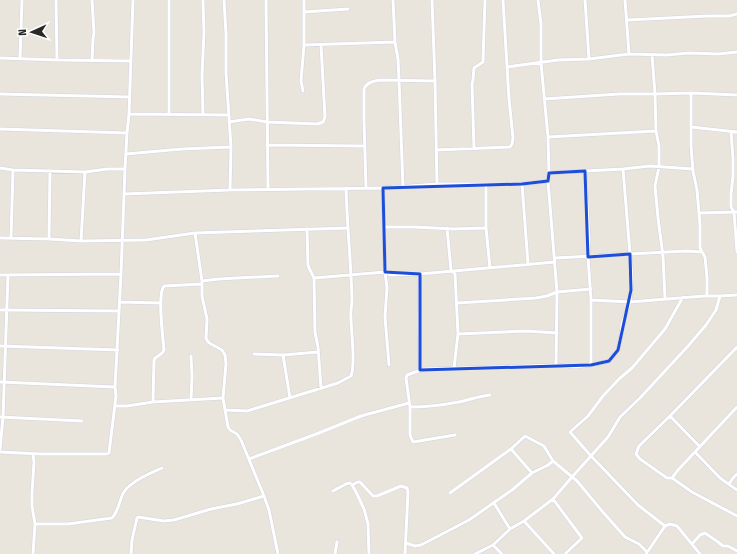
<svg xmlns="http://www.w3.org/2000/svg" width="737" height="554" viewBox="0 0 737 554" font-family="'Fira Sans Condensed',sans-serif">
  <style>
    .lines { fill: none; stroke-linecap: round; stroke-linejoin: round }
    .street-casing { stroke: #d1d3df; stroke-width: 4 }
    .street { stroke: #fff; stroke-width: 3 }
    .marked { fill: none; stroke: #1d4ed8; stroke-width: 3; stroke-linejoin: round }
  </style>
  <rect width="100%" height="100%" fill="#e9e4dc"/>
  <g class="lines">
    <g class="street-casing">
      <path id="street" d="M56 0 57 60
        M169 0V114
        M224 0 226 34V73L231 147 230 190
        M266 0 268 189
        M393 0 395 42 398 59 399 80 403 187
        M432 0 435 81 437 184
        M538 0 541 24V63L548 137 549 173 548 181 557 292 556 365
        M585 0 589 59
        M625 0 629 54
        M304 12 348 9
        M627 20 708 16H729L737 14
        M304 45 395 42
        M652 55 655 94 656 131 659 146V167L655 186 658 218 663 256 665 299
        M0 58 57 60 131 61
        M20 58 22 0
        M92 60 93 39 94 33 92 0
        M507 67 558 60 589 59 629 54 667 55 689 53 718 54 737 52
        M303 91 301 81 304 45V0
        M691 93V146L693 171 697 190 700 225V248L705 257 707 277V296
        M0 94 130 97
        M544 99 619 94H655L691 93 737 95
        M129 114 229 115
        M203 114 202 75 204 32 203 0
        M229 122 249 119 267 122 318 124 323 122 325 117 321 45
        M691 127 737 132
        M0 129 127 133
        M731 132 733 159V176L731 194V207L734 212 737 252
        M548 137 656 131
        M267 145 364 146
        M474 148 472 84 473 80 474 68 483 62 485 0
        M436 150 510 147 512 144 513 138 509 99 503 0
        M126 154 182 149 231 147
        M0 168 13 170 85 172 107 169H125
        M585 171 589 239 588 257 591 300V365
        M549 173 623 169 650 166 693 169
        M486 184V228L490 268
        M522 184 528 264
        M366 188 364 120V89C367 82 374 81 381 80L435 81
        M383 188 385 272 387 288 385 317 389 365
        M124 194 230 190 383 188 437 184H522L548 181
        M699 213 737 212
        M384 227H414L454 229 486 228
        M447 228 451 270 455 274 458 334 454 368
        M307 229 308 265 309 268 314 278 315 332 318 347 321 388
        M195 233 202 281V296L207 319 206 338 208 342 211 344 222 350 225 355 226 364 223 398 228 427 230 430 237 434 241 440 264 496 269 510 278 554
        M0 238 49 239 81 241 146 240 195 233 348 228
        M11 238 13 170
        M49 239 50 171
        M81 241 85 172
        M555 258 686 251 702 252
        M420 274 419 322 420 370
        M0 275 121 274
        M314 278 385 272 390 275 420 274 555 262
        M202 281 219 279 278 276
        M591 300 630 302 704 296H720L737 295
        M120 302 160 303
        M457 303 536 298 547 296 557 292 591 289
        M0 310 119 311
        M458 334 526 331 557 333
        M0 346 118 350
        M737 347 670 416 639 446 636 454 640 459 667 478H672L678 470 737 407
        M254 354 283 355 318 352
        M283 355 290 398
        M191 356 192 376 191 400
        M0 382 115 387
        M153 402 154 360C156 355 162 356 164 350 163 337 157 294 164 286L202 284
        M115 406H127L153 402 223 398
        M410 407C426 407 443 405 459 402 470 400 479 396 490 395
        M225 410 247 411 338 383 351 376C356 364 351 332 351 318 350 312 352 306 352 299 351 262 347 225 346 188
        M670 416 700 447
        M0 417 82 421
        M455 435 413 442 410 435V407L406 378 407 375 424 369 556 365 575 367 591 365 609 361 618 350 621 335 622 324 630 302 632 278 623 169
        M0 449 3 417 8 275
        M511 449 532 473
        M0 452 40 454H107L109 453 116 396 115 387 121 274 125 169 127 133 129 114 133 0
        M695 452 720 478 737 490
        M33 454 34 462 32 493V506L35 524 33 554
        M249 459 319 433 361 416 409 403
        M672 478 692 492 737 516
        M729 484 733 478 737 474
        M352 485 358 482H360L373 496H377L401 486 407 488 408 492 405 554
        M333 491 346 484 350 483 352 485 356 492 364 509 368 524 369 554
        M450 493 511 449 525 436 544 446 553 461 577 481 602 511 625 537 639 544 647 552
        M553 499 582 538 565 554
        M494 503 510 529
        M524 521 554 554
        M35 524H68L112 518C119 511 119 500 124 492 131 481 151 473 162 468
        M665 526 638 505 591 456 570 432 588 416 603 396 619 379 632 368 665 329 683 297
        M406 543 415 546 421 545 469 520 512 490 532 473 548 465 553 461
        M692 544 700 535 705 533 718 542 723 546H728L737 551
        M493 545 502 554
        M131 554 132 540 137 518 138 517 164 521 174 520 211 509 237 504 264 496
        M335 554 337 542
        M475 554 493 545 510 529 524 521 553 499 572 477 608 437 620 417 640 398 689 345 706 325 716 310 720 296
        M646 554 665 526 670 524 677 526 700 554"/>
    </g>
    <use href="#street" class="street"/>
  </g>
  <path class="marked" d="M585 171 588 257 630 254 631 290 618 350 609 361 591 365 420 370V274L385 272 383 188 522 184 548 181 549 173Z"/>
  <g transform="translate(32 32) rotate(267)" stroke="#ffffff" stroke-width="3" paint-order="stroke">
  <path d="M0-3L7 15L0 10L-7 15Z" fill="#282828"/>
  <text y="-6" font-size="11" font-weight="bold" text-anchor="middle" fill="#282828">N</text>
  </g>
</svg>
